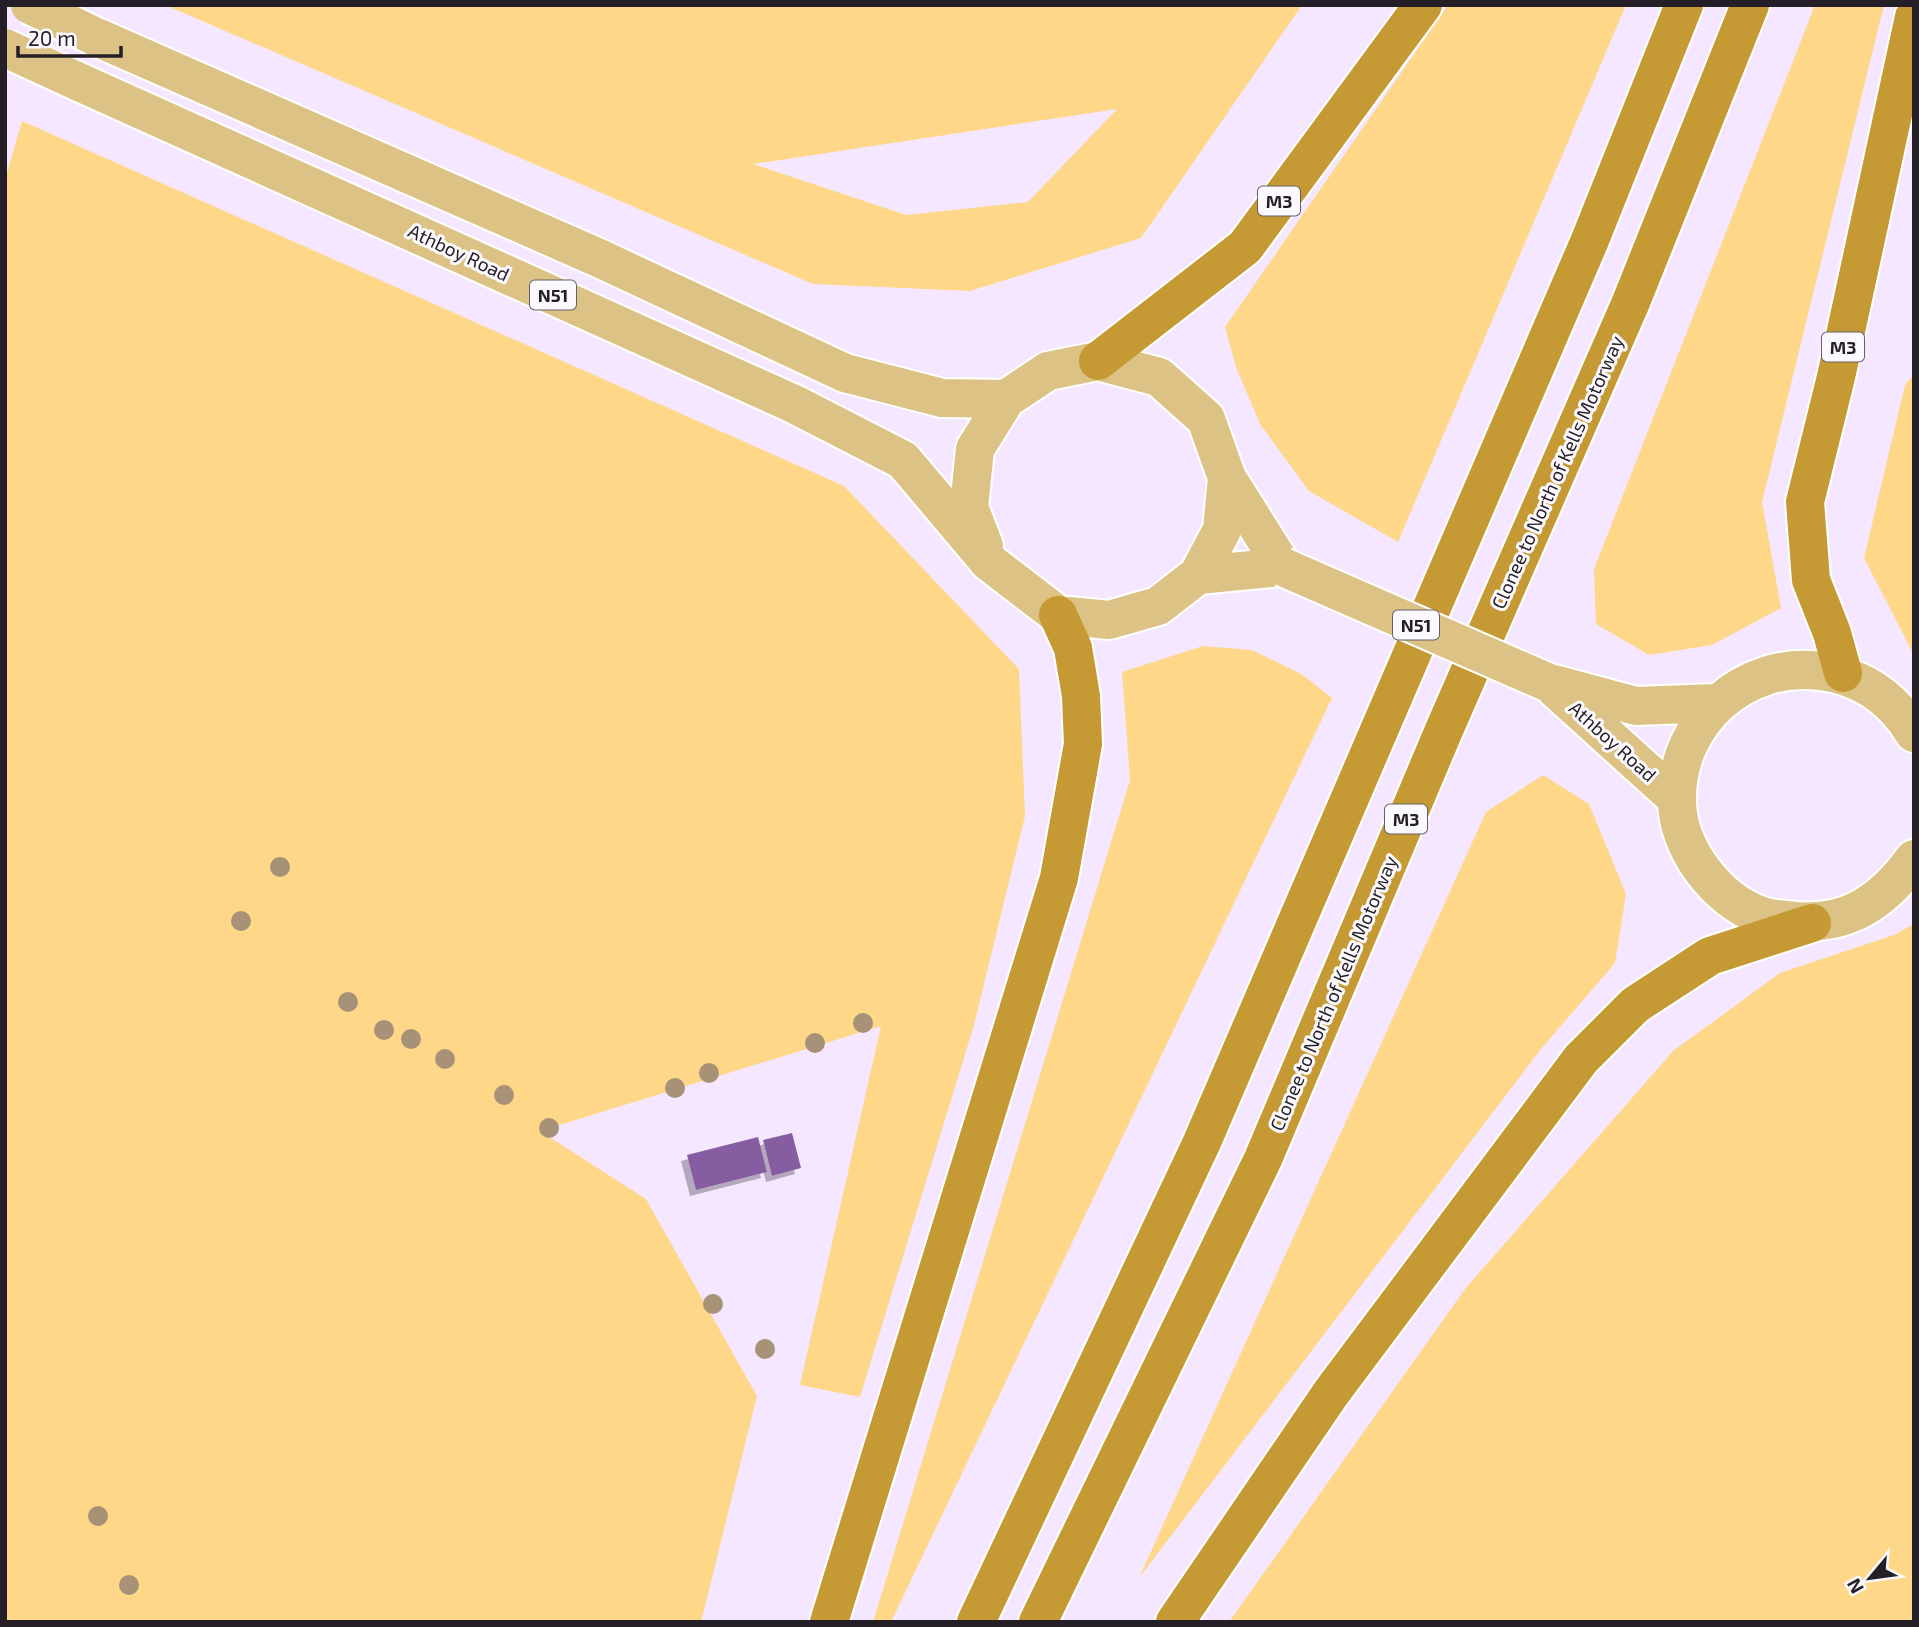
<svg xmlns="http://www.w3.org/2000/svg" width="1919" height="1627" viewBox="0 0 1919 1627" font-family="'Exo 2',sans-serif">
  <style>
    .green { fill: #fed888; fill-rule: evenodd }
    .building { fill: #875da1; filter: url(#shadow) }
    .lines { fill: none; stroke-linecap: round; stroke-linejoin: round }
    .primary-casing { stroke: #fff; stroke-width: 42 }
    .motorway-casing { stroke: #fff; stroke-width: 42 }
    .primary { stroke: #dcc285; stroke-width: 38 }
    .motorway { stroke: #c59933; stroke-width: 38 }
    .primary-bridge-casing { stroke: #fff; stroke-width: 42; stroke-linecap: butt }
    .primary-bridge { stroke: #dcc285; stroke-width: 38 }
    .tree { fill: #a79278 }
    .labels { text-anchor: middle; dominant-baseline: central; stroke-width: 6; stroke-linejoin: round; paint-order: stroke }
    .shield { fill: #fcf9fe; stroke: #656068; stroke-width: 2 }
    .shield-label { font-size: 18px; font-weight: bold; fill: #241f27 }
    .street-label { font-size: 19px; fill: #241f27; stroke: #fcf9fe }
  </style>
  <defs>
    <filter id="shadow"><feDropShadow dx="-6" dy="6" stdDeviation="0" flood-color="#0004"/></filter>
  </defs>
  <rect width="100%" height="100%" fill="#f5e7ff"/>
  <path class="green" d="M165 5H1302L1141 238 970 291 813 284ZM1117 109 1028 202 906 215 753 164Z
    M1448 5H1626L1398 542 1309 491 1260 424 1236 367 1225 327Z
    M1815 5H1884L1762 502 1781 608 1712 645 1649 655 1596 624 1594 569Z
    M22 121 844 486 1019 669 1025 816 974 1025 860 1397 800 1385 881 1026 540 1131 646 1199 757 1396 701 1622H5V180Z
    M1914 374V655L1864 558 1905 385Z
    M1203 646 1252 650 1303 675 1332 698 891 1622H873L1130 780 1122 672Z
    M1543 775 1589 804 1626 894 1615 963 1541 1049 1139 1578 1486 812Z
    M1914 924V1622H1229L1465 1289 1673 1051 1780 973 1894 935Z"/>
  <path class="building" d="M792 1133 801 1168 772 1176 763 1140Z
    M758 1137 767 1172 696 1190 687 1155Z"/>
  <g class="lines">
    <g class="primary-casing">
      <path id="primary" d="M94 36 601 259 845 373 942 398 1006 399
        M79 82 794 404 903 460 989 562 1058 615 1109 620 1158 606 1198 575 1222 530 1227 478
        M984 546 969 507 975 449 1006 399 1048 371 1098 361 1159 377 1206 419 1227 478 1283 567 1198 575
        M1549 683 1676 798
        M1554 684 1636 706 1716 703
        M1914 733C1893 698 1861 676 1820 671 1745 661 1677 721 1677 798 1676 847 1716 900 1762 916 1770 919 1780 919 1788 920 1845 928 1882 903 1914 859"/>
    </g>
    <g class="motorway-casing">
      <path id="motorway" d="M1098 361 1245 247 1423 5
        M1843 673 1832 633 1811 580 1805 502 1836 377 1914 17
        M829 1622 1059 878 1083 744 1081 696 1073 648 1058 615
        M976 1622 1202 1142 1590 240 1684 5
        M1038 1622 1263 1159 1444 730 1631 302 1750 5
        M1175 1622 1331 1393 1581 1059 1635 1005 1710 956 1812 923"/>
    </g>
    <use href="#primary" class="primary"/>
    <use href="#motorway" class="motorway"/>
    <g class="primary-bridge-casing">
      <path id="primary-bridge" d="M30 5 94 36
        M5 48 79 82
        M1283 567 1549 683"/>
    </g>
    <use href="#primary-bridge" class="primary-bridge"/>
  </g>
  <g class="tree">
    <circle cx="280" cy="867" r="10"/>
    <circle cx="241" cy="921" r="10"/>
    <circle cx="348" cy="1002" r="10"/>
    <circle cx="863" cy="1023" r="10"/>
    <circle cx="384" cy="1030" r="10"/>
    <circle cx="411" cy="1039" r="10"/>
    <circle cx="815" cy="1043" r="10"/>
    <circle cx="445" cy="1059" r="10"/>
    <circle cx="709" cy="1073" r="10"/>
    <circle cx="675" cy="1088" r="10"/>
    <circle cx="504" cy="1095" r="10"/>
    <circle cx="549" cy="1128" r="10"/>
    <circle cx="713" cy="1304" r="10"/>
    <circle cx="765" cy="1349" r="10"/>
    <circle cx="98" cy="1516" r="10"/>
    <circle cx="129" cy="1585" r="10"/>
  </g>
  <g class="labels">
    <g class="shield">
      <rect x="1258" y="186.5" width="42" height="29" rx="5"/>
      <rect x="530" y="280.5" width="46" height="29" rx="5"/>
      <rect x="1822" y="332.5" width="42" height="29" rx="5"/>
      <rect x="1393" y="610.5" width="46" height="29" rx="5"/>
      <rect x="1385" y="804.5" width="42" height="29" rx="5"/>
    </g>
    <g class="shield-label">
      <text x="1279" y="201">M3</text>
      <text x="553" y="295">N51</text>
      <text x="1843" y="347">M3</text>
      <text x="1416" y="625">N51</text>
      <text x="1406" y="819">M3</text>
    </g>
    <g class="street-label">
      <text transform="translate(459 252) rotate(25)">Athboy Road</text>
      <text transform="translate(1557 472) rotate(-66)">Clonee to North of Kells Motorway</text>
      <text transform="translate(1613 741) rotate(42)">Athboy Road</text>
      <text transform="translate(1333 993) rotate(-67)">Clonee to North of Kells Motorway</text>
    </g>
  </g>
  <rect width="1919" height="1627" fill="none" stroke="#241f27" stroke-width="14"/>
  <g transform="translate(1870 1578) rotate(241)" stroke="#fcf9fe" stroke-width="5" paint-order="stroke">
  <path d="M0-5L12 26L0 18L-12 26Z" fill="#241f27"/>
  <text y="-10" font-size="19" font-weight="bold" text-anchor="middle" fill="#241f27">N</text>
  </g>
  <path d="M18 46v10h103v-10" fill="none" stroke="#241f27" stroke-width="3.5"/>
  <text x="28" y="46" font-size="21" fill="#241f27" stroke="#fcf9fe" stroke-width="5" paint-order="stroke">20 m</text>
</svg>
